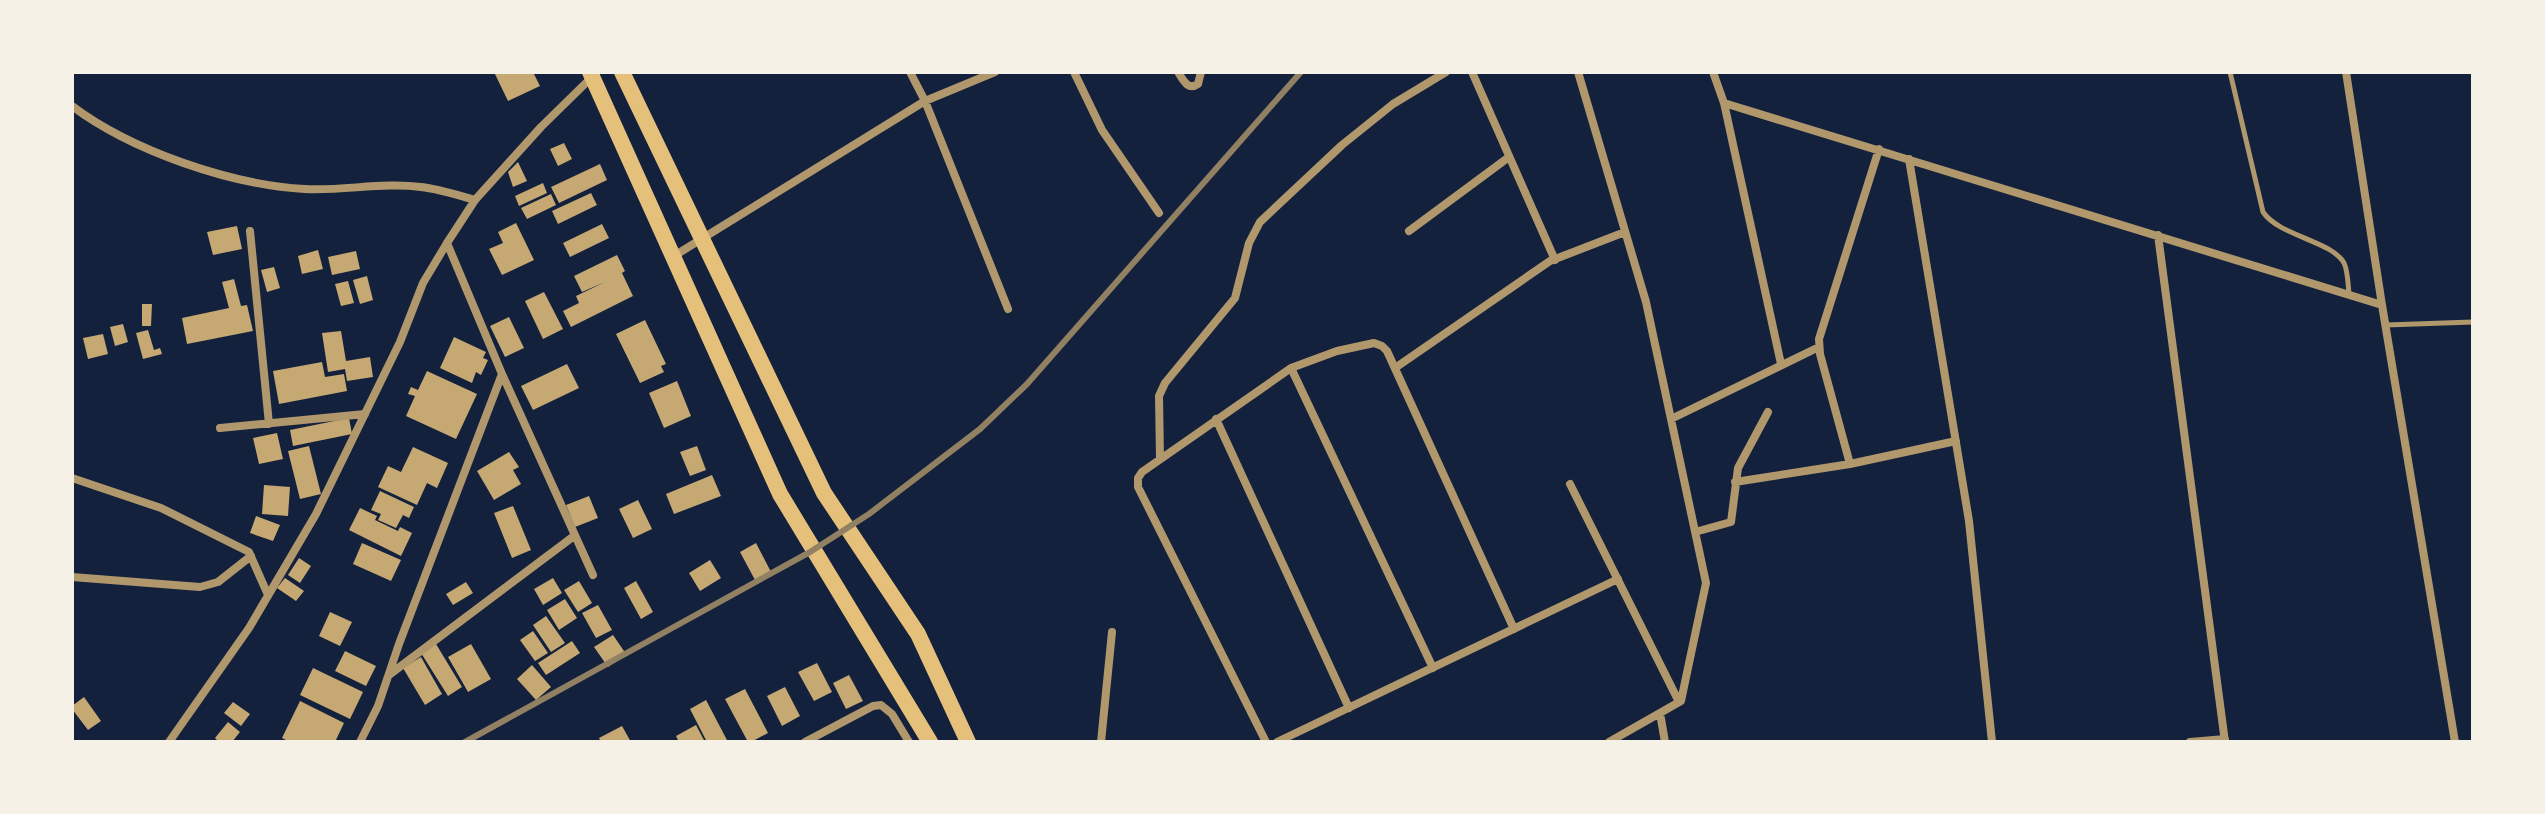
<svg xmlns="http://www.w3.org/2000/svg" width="2545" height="814" viewBox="0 0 2545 814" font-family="'Titillium Web',sans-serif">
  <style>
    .building { fill: #c6a872 }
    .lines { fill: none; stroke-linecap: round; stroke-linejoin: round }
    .service { stroke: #b1986c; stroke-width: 5 }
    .minor { stroke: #b1986c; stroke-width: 8 }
    .trunk { stroke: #e5c07b; stroke-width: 16 }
    .rail { stroke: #918062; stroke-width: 6 }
  </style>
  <rect width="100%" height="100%" fill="#14213d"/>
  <path class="building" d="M494 72H533L540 86 508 101Z
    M564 143 572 159 558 166 550 149Z
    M518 162 527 181 513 187 508 172Z
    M600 164 607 180 559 203 551 187Z
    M543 183 547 193 519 206 515 196Z
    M591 193 597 205 558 224 552 211Z
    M551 194 556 205 527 219 521 208Z
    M516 223 534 260 502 275 489 249 503 243 498 232Z
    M602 224 609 238 570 257 563 243Z
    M237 226 242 249 213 255 207 232Z
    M318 250 323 269 302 274 298 256Z
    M356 251 360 269 332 275 328 257Z
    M617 255 625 271 622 273 633 296 571 327 563 311 579 303 576 296 605 282 582 292 574 276Z
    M274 267 280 288 267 292 261 270Z
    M367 276 373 300 360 304 353 280Z
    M234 279 241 306 247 305 253 331 187 344 182 318 229 308 222 282Z
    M348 281 354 303 341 306 335 284Z
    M544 292 563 329 543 339 525 301Z
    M142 304H152L151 326H142Z
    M509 317 524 348 505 357 490 326Z
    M645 320 666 364 661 366 664 372 640 383 616 334Z
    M123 324 128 342 115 346 110 327Z
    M148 330 154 350 160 348 162 354 143 359 136 333Z
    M341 331 346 361 370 357 373 377 347 381 345 369 328 372 322 333Z
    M103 334 108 354 88 359 83 338Z
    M454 337 486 352 483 358 488 360 481 375 476 372 472 383 440 368Z
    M322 362 325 377 344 374 347 391 279 404 273 371Z
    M567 364 579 388 533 410 521 386Z
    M427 371 477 394 456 439 406 416 415 396 408 394 411 387 418 390Z
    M677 381 691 416 664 428 649 393Z
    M349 418 352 434 293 446 290 430Z
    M277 433 283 459 259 464 253 438Z
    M309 446 321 494 300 499 288 451Z
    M697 446 706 470 690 476 680 452Z
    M413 447 448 463 437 488 427 483 417 505 378 487 388 466 401 472Z
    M509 452 519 467 513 470 521 484 494 500 477 471Z
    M712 475 721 496 674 514 666 494Z
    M264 485 290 487 288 516 262 514Z
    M380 491 414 507 409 518 403 515 396 528 378 520 381 514 371 510Z
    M589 496 598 518 575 527 566 505Z
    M638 500 652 529 633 538 619 509Z
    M513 506 531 550 512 558 494 513Z
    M360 508 377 516 375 520 398 531 400 527 412 533 401 556 349 530Z
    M256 516 280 525 273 541 250 533Z
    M362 543 401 560 391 581 353 564Z
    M756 543 771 572 755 580 740 552Z
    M299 558 311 566 300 583 288 575Z
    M710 560 721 578 700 591 689 573Z
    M285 578 304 591 296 601 277 588Z
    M553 578 562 593 543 605 534 589Z
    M579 581 592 603 578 612 564 590Z
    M636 581 653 612 641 619 624 588Z
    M466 582 473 593 453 605 446 594Z
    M565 599 577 618 559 630 547 610Z
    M598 605 612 630 596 638 582 613Z
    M330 612 352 622 340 646 319 636Z
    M546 616 565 643 551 652 533 625Z
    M533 631 548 653 535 661 520 640Z
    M613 635 626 654 608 667 594 647Z
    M572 641 580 653 546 675 538 663Z
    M436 644 462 687 448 696 421 653Z
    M471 644 491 679 468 692 448 657Z
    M345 651 376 666 366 686 335 671Z
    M421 657 442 694 425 705 403 668Z
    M817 663 832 692 814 701 798 672Z
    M532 665 551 687 536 700 517 679Z
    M313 668 363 692 350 719 300 695Z
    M849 675 863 701 846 709 833 683Z
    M785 687 800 716 782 726 767 696Z
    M745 689 768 733 751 742H748L725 699Z
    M84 697 101 721 88 730 72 709V706Z
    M706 700 728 742H707L690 709Z
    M300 701 344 723 335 742H290L282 738Z
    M233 702 250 714 241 726 224 713Z
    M228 722 240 732 232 742H219L215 738Z
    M696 725 705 742H679L676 736Z
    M622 726 631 742H601L599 738Z"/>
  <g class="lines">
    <path class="service" d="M2230 72 2263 212C2279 236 2332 241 2344 263 2348 271 2348 285 2349 294
      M2386 325 2473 322"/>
    <path class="minor" d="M910 72 925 101 1008 309
      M1074 72 1102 130 1159 213
      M1178 72C1183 80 1188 91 1198 84L1201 72
      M1472 72 1555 260
      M1578 72 1646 302 1706 583 1681 701 1609 742
      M1713 72 1724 103 2382 305 2455 742
      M2346 72 2382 305
      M1724 103 1781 364
      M72 106C132 151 231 185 305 189 344 191 383 182 421 187 439 189 457 195 475 200
      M1909 159 1969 521 1992 742
      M250 231 269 424
      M1409 231 1509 157
      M2158 235 2225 742
      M674 256 925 101 995 72
      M1291 368 1433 668
      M1395 368 1550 261 1625 232
      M502 374 593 575
      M1216 419 1349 708
      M1671 419 1819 347
      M220 428 365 414
      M1160 459 1159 396 1165 383 1235 298 1249 243 1260 222 1342 145 1393 104 1446 72
      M1850 464 1820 354 1819 339 1879 149
      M72 478 161 508 249 552 268 595
      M1735 482 1850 464 1956 441
      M1570 484 1679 702
      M1695 532 1731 522 1738 468 1768 412
      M72 577 200 587 218 582 251 556
      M389 675 574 536
      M1660 713 1665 742
      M169 742 249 628 316 514 400 342 423 283 447 243 475 200 541 127 593 76
      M360 742 378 706 399 644 502 374 447 243
      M805 742 873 706 881 705 892 714 909 742
      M1101 742 1112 632
      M1266 742 1138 487V478L1142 472 1291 368 1337 351 1374 343 1382 346 1387 351 1514 629
      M1277 742 1618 579
      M2190 742 2225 739"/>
    <path class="trunk" d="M590 72 780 494 930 742
      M622 72 824 493 918 634 968 742"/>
    <path class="rail" d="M465 742 810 552 869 514 980 429 1027 384 1301 72"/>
  </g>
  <rect width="2545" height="814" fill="none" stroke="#f6f1e7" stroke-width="148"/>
</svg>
